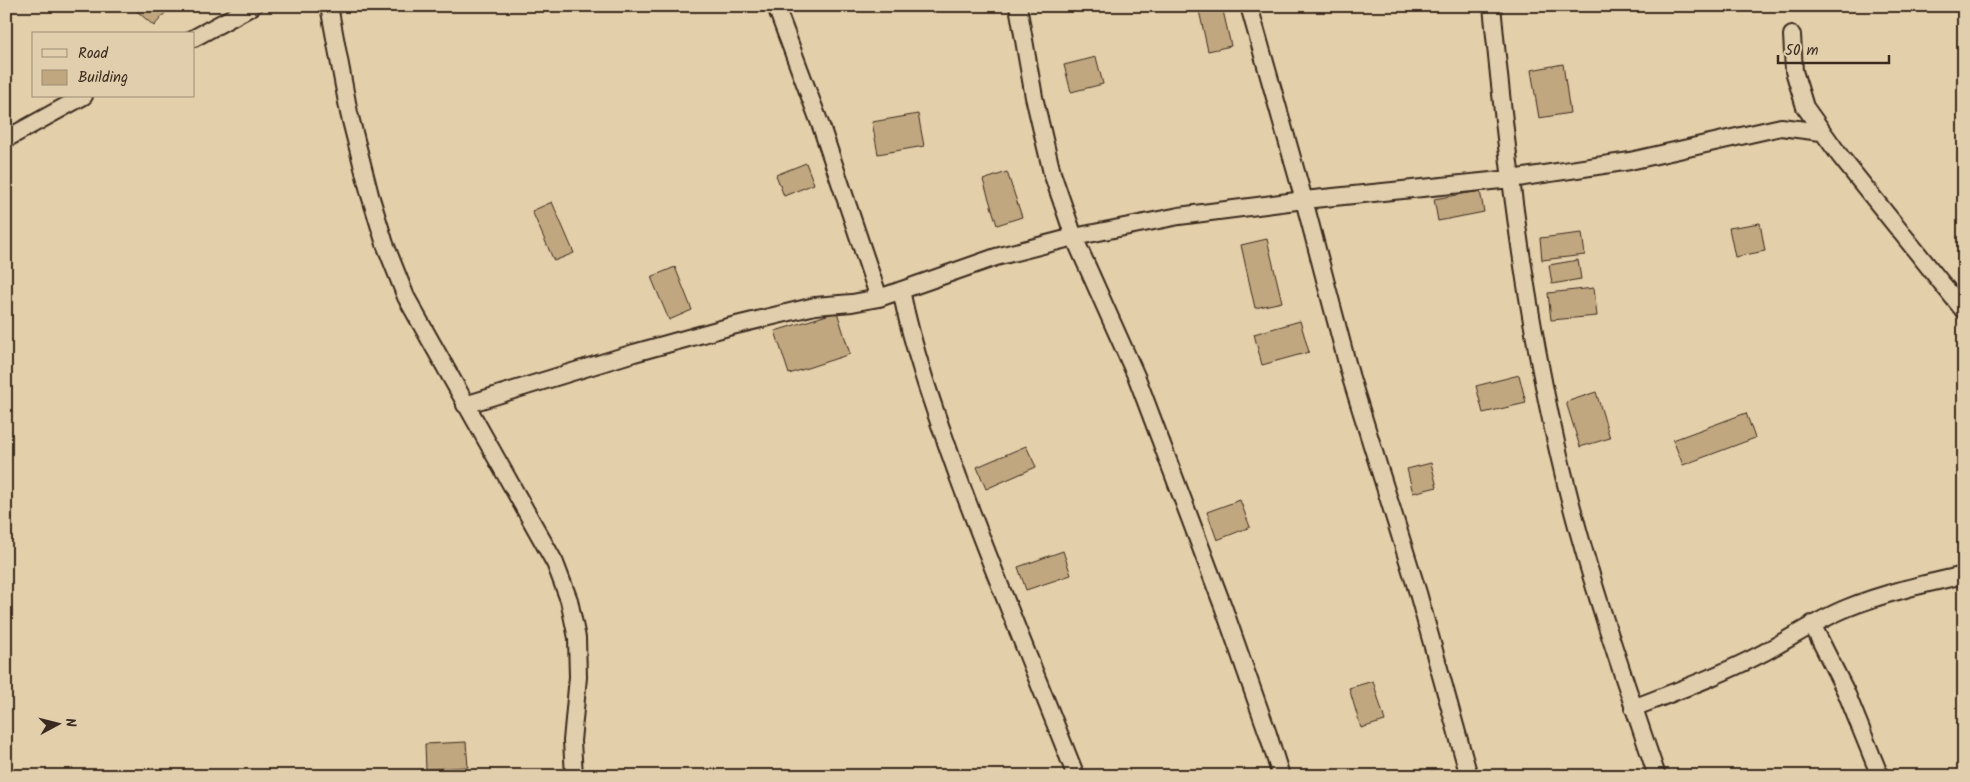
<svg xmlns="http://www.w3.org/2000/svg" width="1970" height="782" viewBox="0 0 1970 782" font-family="Kalam,sans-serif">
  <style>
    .building { fill: #c0a780; stroke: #3b2a1e }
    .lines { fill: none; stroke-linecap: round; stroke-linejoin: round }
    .minor-casing { stroke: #3b2a1e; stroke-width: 20 }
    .minor { stroke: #e0ceac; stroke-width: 16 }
  </style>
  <rect width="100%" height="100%" fill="#e3cfaa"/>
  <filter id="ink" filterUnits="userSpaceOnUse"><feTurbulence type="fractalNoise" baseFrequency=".02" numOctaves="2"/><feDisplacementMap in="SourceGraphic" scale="10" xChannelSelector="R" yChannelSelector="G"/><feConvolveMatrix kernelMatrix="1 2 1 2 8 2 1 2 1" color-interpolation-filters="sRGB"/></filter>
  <g filter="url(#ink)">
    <path class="building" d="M131 6H171L154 26Z
      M1198 6H1222L1231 46 1208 51Z
      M1096 57 1103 84 1071 92 1064 65Z
      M1563 64 1570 113 1539 118 1531 70Z
      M918 114 924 146 878 154 872 122Z
      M806 163 814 184 784 196 776 175Z
      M1007 172 1022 217 997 225 983 180Z
      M1480 191 1484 212 1438 221 1434 199Z
      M552 202 574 253 554 261 532 211Z
      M1760 223 1765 251 1735 257 1729 228Z
      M1582 233 1585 255 1542 260 1540 238Z
      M1267 239 1282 302 1255 308 1241 245Z
      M1578 260 1581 279 1552 284 1549 265Z
      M675 267 692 310 669 320 651 277Z
      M1594 288 1597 316 1551 320 1548 293Z
      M837 312 850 354 789 374 775 331Z
      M1300 321 1309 352 1262 365 1254 334Z
      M1519 375 1526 403 1483 413 1476 386Z
      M1596 392 1610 438 1580 447 1566 402Z
      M1746 413 1755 438 1683 465 1673 440Z
      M1026 446 1036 467 986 489 977 467Z
      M1431 463 1437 487 1413 493 1407 469Z
      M1240 500 1250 527 1217 540 1207 512Z
      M1063 551 1071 575 1026 590 1018 567Z
      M1373 681 1385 721 1361 728 1349 688Z
      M466 742 468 767 426 769 425 744Z"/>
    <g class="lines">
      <g class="minor-casing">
        <path id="minor" d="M329 6 349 113 370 195 385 244 406 297 555 563 569 600 577 638 578 677 572 741 574 776
          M1018 6 1034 97 1052 173 1074 237 1137 378 1224 609 1268 734 1281 776
          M1249 6 1304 200 1351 378 1418 593 1469 776
          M1492 6C1508 172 1528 338 1570 500 1594 593 1626 684 1657 776
          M778 12 822 129 879 298
          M1792 35 1794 71 1805 107 1840 156 1964 311
          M194 38 253 6
          M6 139 84 96
          M901 290C914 355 937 417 959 479 996 579 1037 677 1076 776
          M465 405 634 353 728 327 815 306 852 303 879 298 996 257 1074 237 1179 216 1304 200 1511 179 1630 161 1781 127 1821 132
          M1812 624 1846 692 1880 776
          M1633 708C1677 691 1721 675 1763 653 1791 638 1817 620 1847 608 1884 593 1924 584 1964 575"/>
      </g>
      <use href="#minor" class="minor"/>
    </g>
  </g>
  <rect width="1970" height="782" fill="none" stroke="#e0ceac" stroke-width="25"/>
  <rect x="12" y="12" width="1945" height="757" fill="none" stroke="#3b2a1e" stroke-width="2" filter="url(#ink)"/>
  <rect x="32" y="32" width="162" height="65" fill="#e0ceac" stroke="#9e8c73"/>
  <rect x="42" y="49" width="25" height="8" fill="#e0ceac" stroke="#9e8c73"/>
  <text x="78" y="58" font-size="15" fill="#3b2a1e">Road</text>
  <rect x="42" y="70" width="25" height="15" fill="#c0a780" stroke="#9e8c73"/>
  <text x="78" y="82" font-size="15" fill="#3b2a1e">Building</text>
  <g transform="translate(58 724) rotate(83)" stroke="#e0ceac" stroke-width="4" paint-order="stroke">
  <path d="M0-4L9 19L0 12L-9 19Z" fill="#3b2a1e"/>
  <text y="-8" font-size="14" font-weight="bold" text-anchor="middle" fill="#3b2a1e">N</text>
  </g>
  <path d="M1778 55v8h111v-8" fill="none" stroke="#3b2a1e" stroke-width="2.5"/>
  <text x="1785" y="55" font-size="15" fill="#3b2a1e" stroke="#e0ceac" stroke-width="4" paint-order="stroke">50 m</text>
</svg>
